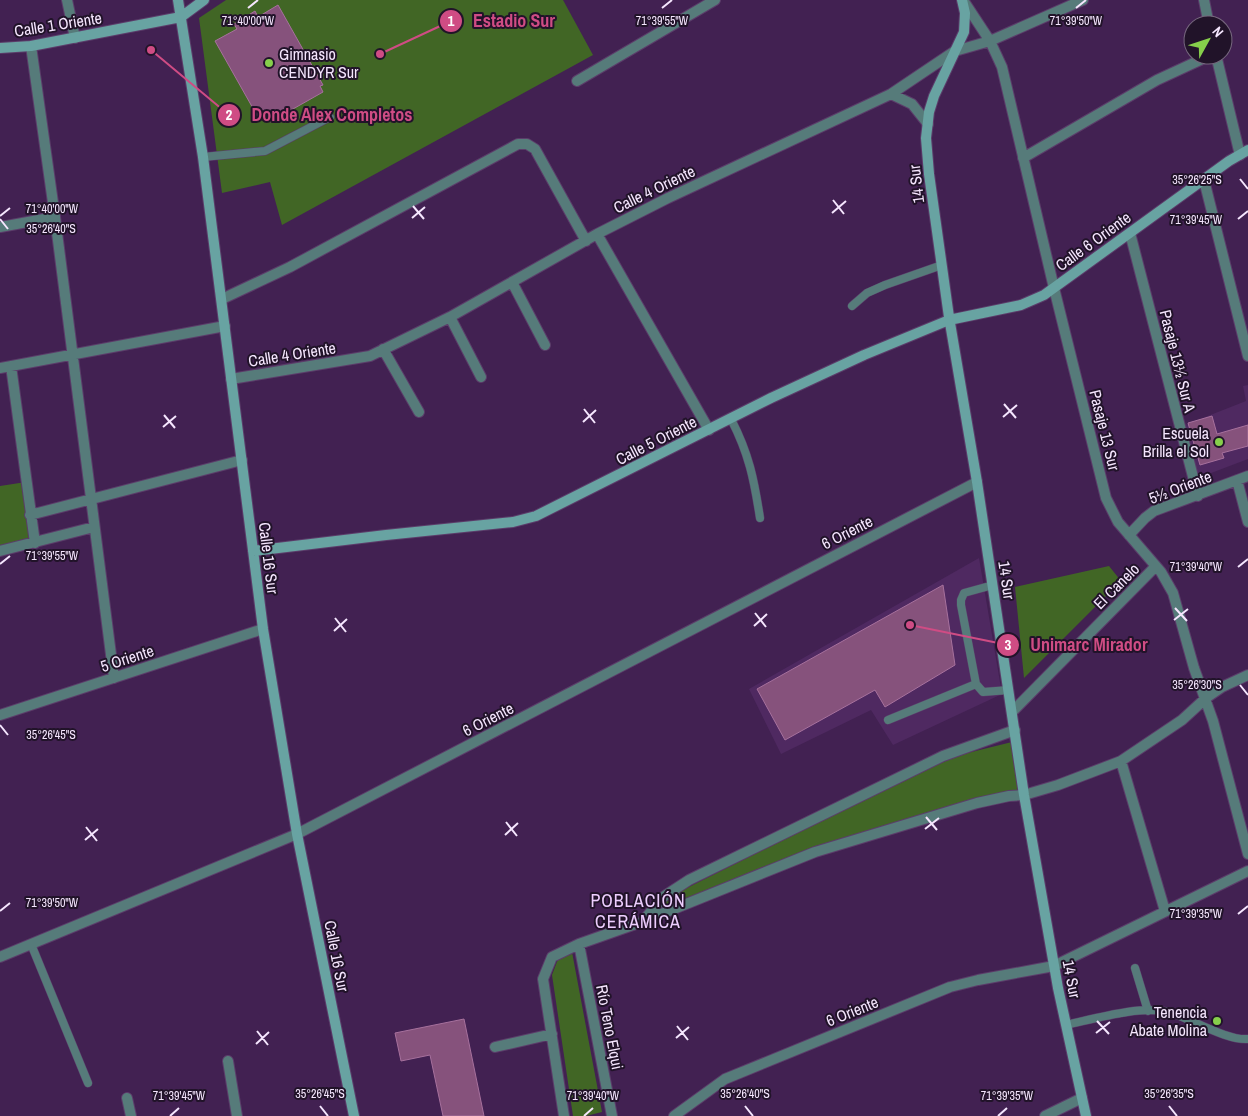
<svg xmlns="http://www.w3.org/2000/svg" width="1248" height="1116" viewBox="0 0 1248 1116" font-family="'Archivo Narrow',sans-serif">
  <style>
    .built { fill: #4f2961 }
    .green { fill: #416625 }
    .building { fill: #86527c; stroke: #a7719d }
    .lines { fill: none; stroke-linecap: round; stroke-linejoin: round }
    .lane-casing { stroke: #5b3d6a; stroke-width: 9 }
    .street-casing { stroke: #5b3d6a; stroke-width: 12 }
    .secondary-casing { stroke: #5b3d6a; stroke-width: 12 }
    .lane { stroke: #567b7a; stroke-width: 8 }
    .street { stroke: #567b7a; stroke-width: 10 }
    .secondary { stroke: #68a3a2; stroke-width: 10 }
    .ticks { fill: none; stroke: #f5e6fe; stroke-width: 2 }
    .poi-dot { fill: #86cf4b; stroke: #211329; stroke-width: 2 }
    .labels { text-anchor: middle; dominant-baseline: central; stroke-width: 4; stroke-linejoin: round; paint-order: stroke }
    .street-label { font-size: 16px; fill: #f5e6fe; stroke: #211329 }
    .poi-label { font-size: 16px; fill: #f5e6fe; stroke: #211329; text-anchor: end }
    .neighbourhood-label { font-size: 18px; letter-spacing: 1px; fill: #edcefe; stroke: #211329 }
    .ticks-label { font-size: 12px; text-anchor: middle; fill: #f5e6fe; stroke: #211329; stroke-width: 4; stroke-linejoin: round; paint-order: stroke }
    .leader { fill: none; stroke: #cf4c84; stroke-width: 2 }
    .callout-dot { fill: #cf4c84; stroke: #211329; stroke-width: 2 }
    .mark-label { font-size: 15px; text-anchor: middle; font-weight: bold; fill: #fff }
    .callout-label { font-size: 18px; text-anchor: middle; font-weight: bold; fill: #cf4c84; stroke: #211329; stroke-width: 4; stroke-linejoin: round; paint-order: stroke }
  </style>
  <rect width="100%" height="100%" fill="#422152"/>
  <path class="built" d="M1248 385V459L1198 478 1185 425 1246 401 1243 386Z
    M979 558 1002 694 893 745 871 710 781 754 749 689Z"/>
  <path class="green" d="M226 0H563L593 55 282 225 270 182 222 193 199 18Z
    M26 482 35 543 0 551V486Z
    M1109 566 1121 581 1024 678 1015 587Z
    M1012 742 1019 790 976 798 654 913 667 898 943 759Z
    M572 952 602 1112 586 1116H573L552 975 558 959Z"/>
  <path class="building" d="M278 5 323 85 320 86 323 92 270 122 266 115 259 119 215 41 237 29 234 24 255 11 258 17Z
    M1212 416 1217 434 1248 425V446L1222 453 1224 458 1200 465 1188 423Z
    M943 585 955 665 885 707 875 690 785 740 757 689Z
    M464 1019 484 1116H443L430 1055 401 1061 395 1033Z"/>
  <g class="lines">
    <g class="lane-casing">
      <path id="lane" d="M203 157 265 151 330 117
        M852 306 867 293 885 285 942 265
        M731 419C749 454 754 479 760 518
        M993 585 964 593 961 600V605L976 684 983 692 1009 690
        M888 720 976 684
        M31 944 88 1083
        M1135 968 1148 1011
        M1066 1025C1094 1019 1141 1005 1168 1012 1190 1018 1227 1041 1248 1039"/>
    </g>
    <g class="street-casing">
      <path id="street" d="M67 0 75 38
        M963 0 990 41 1002 67 1054 288 1106 498 1118 522 1161 572 1173 593 1194 668 1213 721 1248 854
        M1204 0 1209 25
        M31 46 55 217 114 678
        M1216 55 1240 155
        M577 81 715 0
        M891 94 912 104 928 124
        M1023 158 1157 80 1211 55
        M1204 180 1248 356
        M0 227 55 217
        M1130 233 1198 496
        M597 234 709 430
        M512 282 545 345
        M222 299 290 267 518 144H527L535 149 586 241
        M450 317 481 377
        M383 349 419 412
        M11 366 35 543
        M0 368 225 326
        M231 379 370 356 450 317 597 234 668 198 891 94 955 51 990 41 1083 0
        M1237 480 1248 522
        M30 515 242 460
        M1129 535 1145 518 1154 511 1248 476
        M0 551 94 527
        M1012 712 1156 566
        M0 715 263 629
        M1121 761 1165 911
        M644 920 663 897 689 880 943 756 1015 730
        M579 944 612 1116
        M0 957 297 834 977 482
        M495 1047 552 1034
        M228 1061 237 1116
        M127 1098 131 1116
        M564 1116 543 979 552 957 579 944 644 921 815 852 977 803 1009 796 1024 795 1058 785 1121 761 1182 720 1206 698 1222 687 1248 675
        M674 1116 725 1079 950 987 978 980 1054 966 1248 871
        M1045 1116 1082 1098"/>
    </g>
    <g class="secondary-casing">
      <path id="secondary" d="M178 0 203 157 263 629 297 834 354 1116
        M962 0 965 13 964 32 934 96 929 112 926 138 929 174 949 317 977 482 1024 795 1058 988 1086 1116
        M0 48 31 46 181 17 204 0
        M253 551 386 535 513 522 536 516 771 398 864 355 949 320 1021 305 1044 295 1229 161 1248 150"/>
    </g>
    <use href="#lane" class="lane"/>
    <use href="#street" class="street"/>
    <use href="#secondary" class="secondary"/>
  </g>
  <path class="ticks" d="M248 8 258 0M662 8 672 0M1076 8 1086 0M1240 179 1248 189M833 200 844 214M413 206 424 219M832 213 846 201M0 216 10 208M412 218 425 207M0 219 8 229M1238 219 1248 211M1004 404 1016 418M584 409 595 423M164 415 175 428M1003 417 1017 405M583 422 596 410M163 427 176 416M0 564 10 556M1238 567 1248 559M1175 608 1187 621M755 613 766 627M335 618 346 632M1174 620 1188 609M754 626 767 614M334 631 347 619M1240 685 1248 695M0 725 8 735M926 817 937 830M506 822 517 836M86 827 97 841M925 829 939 818M505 835 518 823M85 840 98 829M0 911 10 903M1238 914 1248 906M1097 1021 1109 1034M677 1026 688 1040M257 1031 268 1045M1096 1033 1110 1022M676 1038 689 1027M256 1044 269 1032M320 1106 328 1116M745 1106 753 1116M1169 1106 1177 1116M170 1116 179 1108M584 1116 593 1108M998 1116 1007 1108"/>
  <g class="poi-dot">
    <circle cx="269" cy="63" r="5"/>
    <circle cx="1219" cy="442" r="5"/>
    <circle cx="1217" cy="1021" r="5"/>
  </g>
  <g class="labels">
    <g class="street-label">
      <text transform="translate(58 24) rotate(-9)">Calle 1 Oriente</text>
      <text transform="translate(916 184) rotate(-97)">14 Sur</text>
      <text transform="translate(654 189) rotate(-26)">Calle 4 Oriente</text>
      <text transform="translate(1093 241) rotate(-36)">Calle 6 Oriente</text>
      <text transform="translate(292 354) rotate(-9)">Calle 4 Oriente</text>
      <text transform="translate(1178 361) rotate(76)">Pasaje 13½ Sur A</text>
      <text transform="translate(1105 430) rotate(76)">Pasaje 13 Sur</text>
      <text transform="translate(656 440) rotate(-27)">Calle 5 Oriente</text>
      <text transform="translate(1180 487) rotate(-21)">5½ Oriente</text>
      <text transform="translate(847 532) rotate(-27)">6 Oriente</text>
      <text transform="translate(269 558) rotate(83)">Calle 16 Sur</text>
      <text transform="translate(1007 580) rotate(82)">14 Sur</text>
      <text transform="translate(1116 586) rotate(-45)">El Canelo</text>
      <text transform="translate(127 658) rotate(-18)">5 Oriente</text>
      <text transform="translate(488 719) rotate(-27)">6 Oriente</text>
      <text transform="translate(337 956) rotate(79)">Calle 16 Sur</text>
      <text transform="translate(1072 979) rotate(79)">14 Sur</text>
      <text transform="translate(852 1011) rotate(-22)">6 Oriente</text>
      <text transform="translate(610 1027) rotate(79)">Río Teno Elqui</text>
    </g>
    <g class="poi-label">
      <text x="279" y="54" text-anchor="start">Gimnasio<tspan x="279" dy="18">CENDYR Sur</tspan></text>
      <text x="1209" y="433">Escuela<tspan x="1209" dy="18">Brilla el Sol</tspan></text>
      <text x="1207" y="1012">Tenencia<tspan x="1207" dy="18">Abate Molina</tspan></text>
    </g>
    <g class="neighbourhood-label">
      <text x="638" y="900">POBLACIÓN<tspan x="638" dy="21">CERÁMICA</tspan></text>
    </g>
  </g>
  <g class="ticks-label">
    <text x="248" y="25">71°40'00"W</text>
    <text x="662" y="25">71°39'55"W</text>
    <text x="1076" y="25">71°39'50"W</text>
    <text x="1197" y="184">35°26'25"S</text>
    <text x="52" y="213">71°40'00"W</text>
    <text x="1196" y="224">71°39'45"W</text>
    <text x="51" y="233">35°26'40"S</text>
    <text x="52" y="560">71°39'55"W</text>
    <text x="1196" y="571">71°39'40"W</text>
    <text x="1197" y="689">35°26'30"S</text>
    <text x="51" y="739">35°26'45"S</text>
    <text x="52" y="907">71°39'50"W</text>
    <text x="1196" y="918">71°39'35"W</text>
    <text x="320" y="1098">35°26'45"S</text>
    <text x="745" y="1098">35°26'40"S</text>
    <text x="1169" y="1098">35°26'35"S</text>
    <text x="179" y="1100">71°39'45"W</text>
    <text x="593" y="1100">71°39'40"W</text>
    <text x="1007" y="1100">71°39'35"W</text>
  </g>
  <path class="leader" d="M380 54L451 21M151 50L229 115M910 625L1008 645"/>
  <g class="callout-dot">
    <circle cx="380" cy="54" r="5"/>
    <circle cx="151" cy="50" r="5"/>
    <circle cx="910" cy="625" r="5"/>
    <circle cx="451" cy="21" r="12"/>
    <circle cx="229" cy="115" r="12"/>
    <circle cx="1008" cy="645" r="12"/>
  </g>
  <g class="mark-label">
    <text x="451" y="26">1</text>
    <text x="229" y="120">2</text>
    <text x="1008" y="650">3</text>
  </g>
  <g class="callout-label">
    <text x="514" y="27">Estadio Sur</text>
    <text x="332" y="121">Donde Alex Completos</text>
    <text x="1089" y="651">Unimarc Mirador</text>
  </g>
  <g transform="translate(1208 40) rotate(50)"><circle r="24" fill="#211329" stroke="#76677e"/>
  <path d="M0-4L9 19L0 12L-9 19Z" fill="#86cf4b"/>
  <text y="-8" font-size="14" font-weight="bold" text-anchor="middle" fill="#f5e6fe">N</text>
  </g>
</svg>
